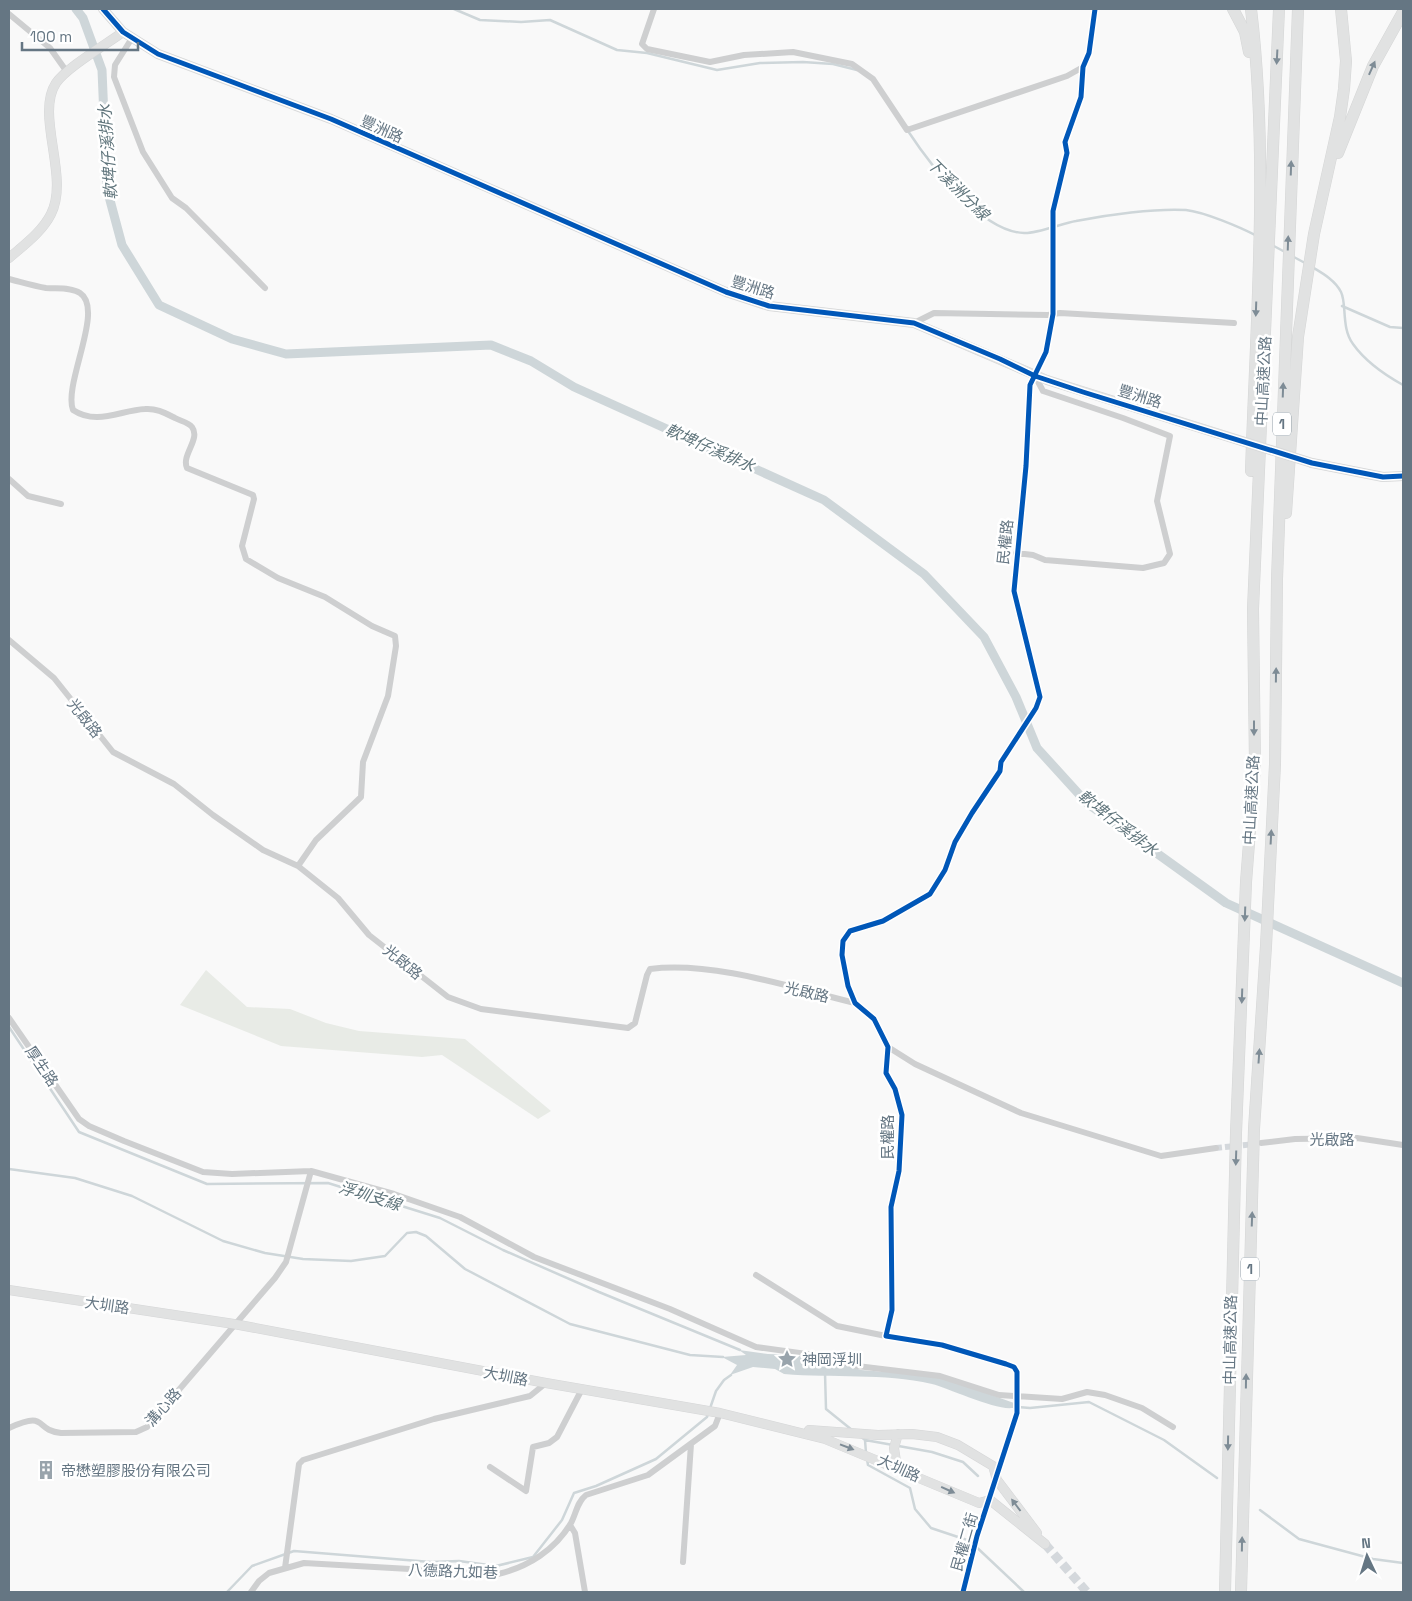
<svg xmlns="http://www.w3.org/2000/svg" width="1412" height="1601" viewBox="0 0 1412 1601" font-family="'Space Grotesk','Noto Sans TC',sans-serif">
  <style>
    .green { fill: #e8ebe6 }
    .water { fill: #ced6d9 }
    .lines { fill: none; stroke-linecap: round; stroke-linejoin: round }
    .stream { stroke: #ced6d9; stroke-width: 2.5 }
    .canal { stroke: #ced6d9; stroke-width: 9 }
    .street-tunnel { stroke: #d4d8dc; stroke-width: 6; stroke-dasharray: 6 3; stroke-linecap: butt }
    .secondary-tunnel { stroke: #d4d8dc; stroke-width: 9; stroke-dasharray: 9 4.5; stroke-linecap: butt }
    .secondary-casing { stroke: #d5d6d7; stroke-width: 10 }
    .highway-casing { stroke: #d5d6d6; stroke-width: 12 }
    .street { stroke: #cecfd0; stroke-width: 6 }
    .secondary { stroke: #e1e2e2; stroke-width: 9 }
    .highway { stroke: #e1e2e2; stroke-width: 11 }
    .secondary-bridge-casing { stroke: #d5d6d7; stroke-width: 10; stroke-linecap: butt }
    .secondary-bridge { stroke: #e1e2e2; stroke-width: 9 }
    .cycleway-casing { stroke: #fff; stroke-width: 8 }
    .cycleway { stroke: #0057b8; stroke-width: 5 }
    .oneway { fill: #7e8c96 }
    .labels { text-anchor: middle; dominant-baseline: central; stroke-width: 5; stroke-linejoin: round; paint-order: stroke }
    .shield { fill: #fff; stroke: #939fa8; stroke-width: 1 }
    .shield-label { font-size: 14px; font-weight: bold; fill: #657683 }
    .street-label { font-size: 15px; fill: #657683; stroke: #fff }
    .poi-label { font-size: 15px; fill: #657683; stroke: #fff; text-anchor: start }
    .water-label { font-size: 16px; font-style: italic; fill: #60757c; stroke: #fff }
  </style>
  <rect width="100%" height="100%" fill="#f9f9f9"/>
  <path class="green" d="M206 970 247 1007 290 1009 326 1023 359 1031 465 1039 551 1111 538 1119 442 1055 422 1057 281 1046 180 1005Z"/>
  <path class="water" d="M739 1350 768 1354 818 1356 861 1370 938 1376 1014 1403 1015 1407C1004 1414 948 1388 932 1384 883 1373 833 1378 784 1374L775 1369 753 1367 730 1375 737 1365 722 1357 746 1355Z"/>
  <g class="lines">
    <path class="stream" d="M454 9 480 20 521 22 550 20 617 50 647 53 717 70 760 63 803 62 833 64 857 70
      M908 131C929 163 981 232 1024 233 1036 234 1063 223 1076 221 1106 215 1156 208 1186 210 1204 212 1240 227 1257 236
      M1272 245 1285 252
      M1292 256 1305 263
      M1312 267C1322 273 1335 280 1341 292 1347 304 1341 328 1353 344 1365 361 1385 375 1403 385
      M1342 306 1390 327 1403 328
      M9 1027 79 1132 207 1184 328 1183 440 1218 503 1250 599 1292 740 1350
      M9 1169 75 1178 132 1196 223 1241 265 1253 303 1259 351 1261 385 1256 407 1233 416 1232 426 1236 465 1269 570 1324 690 1355 723 1357
      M825 1373 826 1409 852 1430
      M1018 1407 1030 1408 1089 1402 1164 1440 1217 1478
      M860 1436 865 1440 866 1453
      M865 1440 932 1452 963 1462 978 1476
      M867 1459 868 1465 910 1488 915 1509 931 1528 970 1541 1024 1592
      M1260 1510 1299 1539 1373 1559 1403 1563
      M227 1592 252 1566 294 1551 431 1562 459 1561 496 1566 533 1557 562 1520 574 1493 596 1486 656 1459 707 1417 716 1391 724 1380 731 1375"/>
    <path class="canal" d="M76 9 83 18 102 70 107 189 122 245 159 305 232 339 286 354 491 345 531 361 574 387 824 500 924 574 984 637 1016 697 1037 748 1087 803 1226 903 1403 983"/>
    <path class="street-tunnel" d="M1216 1148 1255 1144"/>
    <path class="secondary-tunnel" d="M1045 1544 1087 1592"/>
    <g class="secondary-casing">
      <path id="secondary" d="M103 9 123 32 158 54 331 119 726 292 769 306 914 323 1047 380
        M9 258C24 245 42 232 51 214 70 177 35 115 56 83 67 67 107 44 123 32
        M1312 463 1383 477 1403 476
        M9 1290 234 1324 546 1383 720 1413 825 1439 979 1503 990 1500 1045 1544
        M809 1430 878 1435 912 1434 937 1437 958 1445 993 1466 997 1480 1037 1533
        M897 1468 894 1448 898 1434"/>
    </g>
    <g class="highway-casing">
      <path id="highway" d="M1233 9 1245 32 1249 52
        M1251 9C1269 158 1256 320 1251 471
        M1338 153 1373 66 1403 12
        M1286 513 1298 337 1314 234 1340 117 1344 89 1346 61 1341 9
        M1225 1592 1236 1133 1246 882 1255 765 1253 609 1279 9
        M1241 1592 1254 1129 1266 946 1275 764 1277 579 1298 9"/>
    </g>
    <path class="street" d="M654 9 642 44 647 49 710 62 744 55 793 52 852 64 873 79 907 130 1067 76 1083 67
      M9 14 50 48 67 72
      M132 38 115 65 114 77 143 152 172 198 186 208 265 288
      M9 279C21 282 34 286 46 288 57 289 71 287 80 293 105 309 63 384 73 410 97 426 121 410 145 409 156 408 165 413 175 418 180 421 188 422 192 427 201 439 181 455 187 468L253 495 254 499 242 546 246 559 278 578 325 597 372 626 395 636 396 646 388 696 363 762 361 797 316 840 298 866
      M914 323 934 313 1048 315 1060 313 1234 323
      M9 479 28 496 61 504
      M1016 553 1033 555 1045 560 1143 568 1164 563 1170 554 1157 501 1170 436 1123 418 1043 391 1035 376
      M9 640 54 678 113 752 174 784 213 815 263 850 298 866 338 898 369 935 448 997 481 1009 628 1028 635 1023 647 975 650 969C714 961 793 988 855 1003
      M9 1018 79 1119 89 1126 124 1141 203 1172 232 1174 311 1171 394 1194 460 1217 534 1257 670 1309 756 1347 821 1356 857 1366 940 1376 999 1395 1062 1399 1087 1392 1105 1395 1142 1408 1173 1427
      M888 1047 915 1064 1021 1113 1161 1156 1216 1148
      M1261 1143 1295 1139 1357 1138 1403 1145
      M756 1275 837 1326 886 1336
      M9 1428C49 1410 33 1430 61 1433L136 1432 147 1427 275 1278 286 1262 311 1171
      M490 1467 526 1491 533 1447 549 1443 557 1437 582 1389
      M570 1525 575 1533 585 1592
      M683 1562 691 1444
      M285 1568 299 1464 303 1460 434 1419 530 1396 546 1383
      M251 1592 259 1581 269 1573 304 1563 498 1574C528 1567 555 1550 571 1523 576 1514 577 1502 586 1495L648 1475 715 1426 720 1413
      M963 1592 977 1536 1017 1413V1372L1014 1367 1006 1364 942 1345 886 1336 892 1310 891 1207 899 1171 902 1115 895 1089 886 1073 888 1047 874 1019 855 1003 848 986 842 955 843 941 850 931 883 921 930 894 945 870 955 842 972 813 1000 771 1001 762 1036 708 1040 697 1014 591 1026 466 1030 385 1046 352 1053 314V211L1067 153 1065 142 1081 97 1083 67 1089 53 1095 9"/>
    <use href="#secondary" class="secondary"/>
    <use href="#highway" class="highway"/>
    <g class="secondary-bridge-casing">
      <path id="secondary-bridge" d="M1047 380 1312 463"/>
    </g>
    <use href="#secondary-bridge" class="secondary-bridge"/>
    <g class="cycleway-casing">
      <path id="cycleway" d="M103 9 123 32 158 54 331 119 726 292 769 306 914 323 1000 359 1035 376 1083 392 1312 463 1383 477 1403 476
        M963 1592 977 1536 1017 1413V1372L1014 1367 1006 1364 942 1345 886 1336 892 1310 891 1207 899 1171 902 1115 895 1089 886 1073 888 1047 874 1019 855 1003 848 986 842 955 843 941 850 931 883 921 930 894 945 870 955 842 972 813 1000 771 1001 762 1036 708 1040 697 1014 591 1026 466 1030 385 1046 352 1053 314V211L1067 153 1065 142 1081 97 1083 67 1089 53 1095 9"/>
    </g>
    <use href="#cycleway" class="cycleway"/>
  </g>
  <defs><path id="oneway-solid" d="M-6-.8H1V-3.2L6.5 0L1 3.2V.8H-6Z" transform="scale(1.25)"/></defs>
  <g class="oneway">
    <use href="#oneway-solid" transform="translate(1277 57) rotate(93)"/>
    <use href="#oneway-solid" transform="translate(1372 68) rotate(-66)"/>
    <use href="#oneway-solid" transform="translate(1291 168) rotate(-88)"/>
    <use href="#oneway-solid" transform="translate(1288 243) rotate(-88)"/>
    <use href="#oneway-solid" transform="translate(1256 309) rotate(92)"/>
    <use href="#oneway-solid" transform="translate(1283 390) rotate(-88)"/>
    <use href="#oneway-solid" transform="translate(1276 675) rotate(-89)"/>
    <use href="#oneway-solid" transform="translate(1254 728) rotate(90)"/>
    <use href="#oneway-solid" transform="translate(1271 837) rotate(-87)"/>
    <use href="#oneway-solid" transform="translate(1245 914) rotate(92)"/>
    <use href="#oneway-solid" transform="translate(1242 996) rotate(92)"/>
    <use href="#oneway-solid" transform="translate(1259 1056) rotate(-86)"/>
    <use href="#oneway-solid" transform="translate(1236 1158) rotate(92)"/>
    <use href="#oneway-solid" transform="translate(1252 1219) rotate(-88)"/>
    <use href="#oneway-solid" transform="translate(1246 1381) rotate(-89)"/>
    <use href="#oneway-solid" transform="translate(1228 1443) rotate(91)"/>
    <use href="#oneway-solid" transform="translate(847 1447) rotate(21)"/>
    <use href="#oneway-solid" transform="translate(948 1490) rotate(24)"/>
    <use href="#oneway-solid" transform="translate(1016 1505) rotate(-127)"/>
    <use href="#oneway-solid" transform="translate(1242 1544) rotate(-89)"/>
  </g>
  <defs>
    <g id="sight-bare" transform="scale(1.5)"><path d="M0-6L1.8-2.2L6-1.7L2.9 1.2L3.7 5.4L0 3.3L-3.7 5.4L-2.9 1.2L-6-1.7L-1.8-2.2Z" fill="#99a4ac" stroke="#fff" stroke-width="2.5" paint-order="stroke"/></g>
    <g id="building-bare" transform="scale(1.5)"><path d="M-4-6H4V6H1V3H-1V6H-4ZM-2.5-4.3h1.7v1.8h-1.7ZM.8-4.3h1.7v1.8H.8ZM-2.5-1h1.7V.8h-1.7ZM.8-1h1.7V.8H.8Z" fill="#99a4ac" stroke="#fff" stroke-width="2.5" paint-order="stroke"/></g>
  </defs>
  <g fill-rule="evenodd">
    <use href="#sight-bare" x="787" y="1359"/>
    <use href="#building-bare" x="46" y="1470"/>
  </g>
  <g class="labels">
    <g class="shield">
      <rect x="1273" y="412.5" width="18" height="23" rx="4"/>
      <rect x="1241" y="1257.5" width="18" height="23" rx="4"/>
    </g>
    <g class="shield-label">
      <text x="1282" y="424">1</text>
      <text x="1250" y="1269">1</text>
    </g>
    <g class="street-label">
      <text transform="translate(382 129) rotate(24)">豐洲路</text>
      <text transform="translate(753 287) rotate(17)">豐洲路</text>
      <text transform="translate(1263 381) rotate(-87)">中山高速公路</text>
      <text transform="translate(1140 396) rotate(17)">豐洲路</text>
      <text transform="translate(1005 542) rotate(-84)">民權路</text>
      <text transform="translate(85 718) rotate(52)">光啟路</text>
      <text transform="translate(1251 800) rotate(-87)">中山高速公路</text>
      <text transform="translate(403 962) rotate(39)">光啟路</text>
      <text transform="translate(807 992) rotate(13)">光啟路</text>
      <text transform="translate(42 1066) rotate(56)">厚生路</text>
      <text transform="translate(887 1137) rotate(-90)">民權路</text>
      <text x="1332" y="1139">光啟路</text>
      <text transform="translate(107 1305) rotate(8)">大圳路</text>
      <text transform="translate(1230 1340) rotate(-89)">中山高速公路</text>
      <text transform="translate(506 1376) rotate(11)">大圳路</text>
      <text transform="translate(163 1407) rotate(-48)">溝心路</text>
      <text transform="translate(899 1468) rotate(24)">大圳路</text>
      <text transform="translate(964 1542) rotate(-74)">民權二街</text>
      <text transform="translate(453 1571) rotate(2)">八德路九如巷</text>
    </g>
    <g class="poi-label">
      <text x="802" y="1359">神岡浮圳</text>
      <text x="61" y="1470">帝懋塑膠股份有限公司</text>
    </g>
    <g class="water-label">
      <text transform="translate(108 152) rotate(-94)">軟埤仔溪排水</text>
      <text transform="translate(958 189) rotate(45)">下溪洲分線</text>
      <text transform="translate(710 448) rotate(24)">軟埤仔溪排水</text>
      <text transform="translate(1118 823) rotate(38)">軟埤仔溪排水</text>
      <text transform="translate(370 1196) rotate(17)">浮圳支線</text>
    </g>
  </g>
  <rect width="1412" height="1601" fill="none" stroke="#657683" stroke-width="20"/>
  <g transform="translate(1367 1556) rotate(356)" stroke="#ffffff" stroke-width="4" paint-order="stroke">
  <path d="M0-4L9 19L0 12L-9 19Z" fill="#657683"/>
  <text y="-8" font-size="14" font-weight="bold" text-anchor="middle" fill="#657683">N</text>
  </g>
  <path d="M22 42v8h116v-8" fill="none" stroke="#657683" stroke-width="2.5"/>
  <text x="30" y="42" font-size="15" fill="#657683" stroke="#ffffff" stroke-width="4" paint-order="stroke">100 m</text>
</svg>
